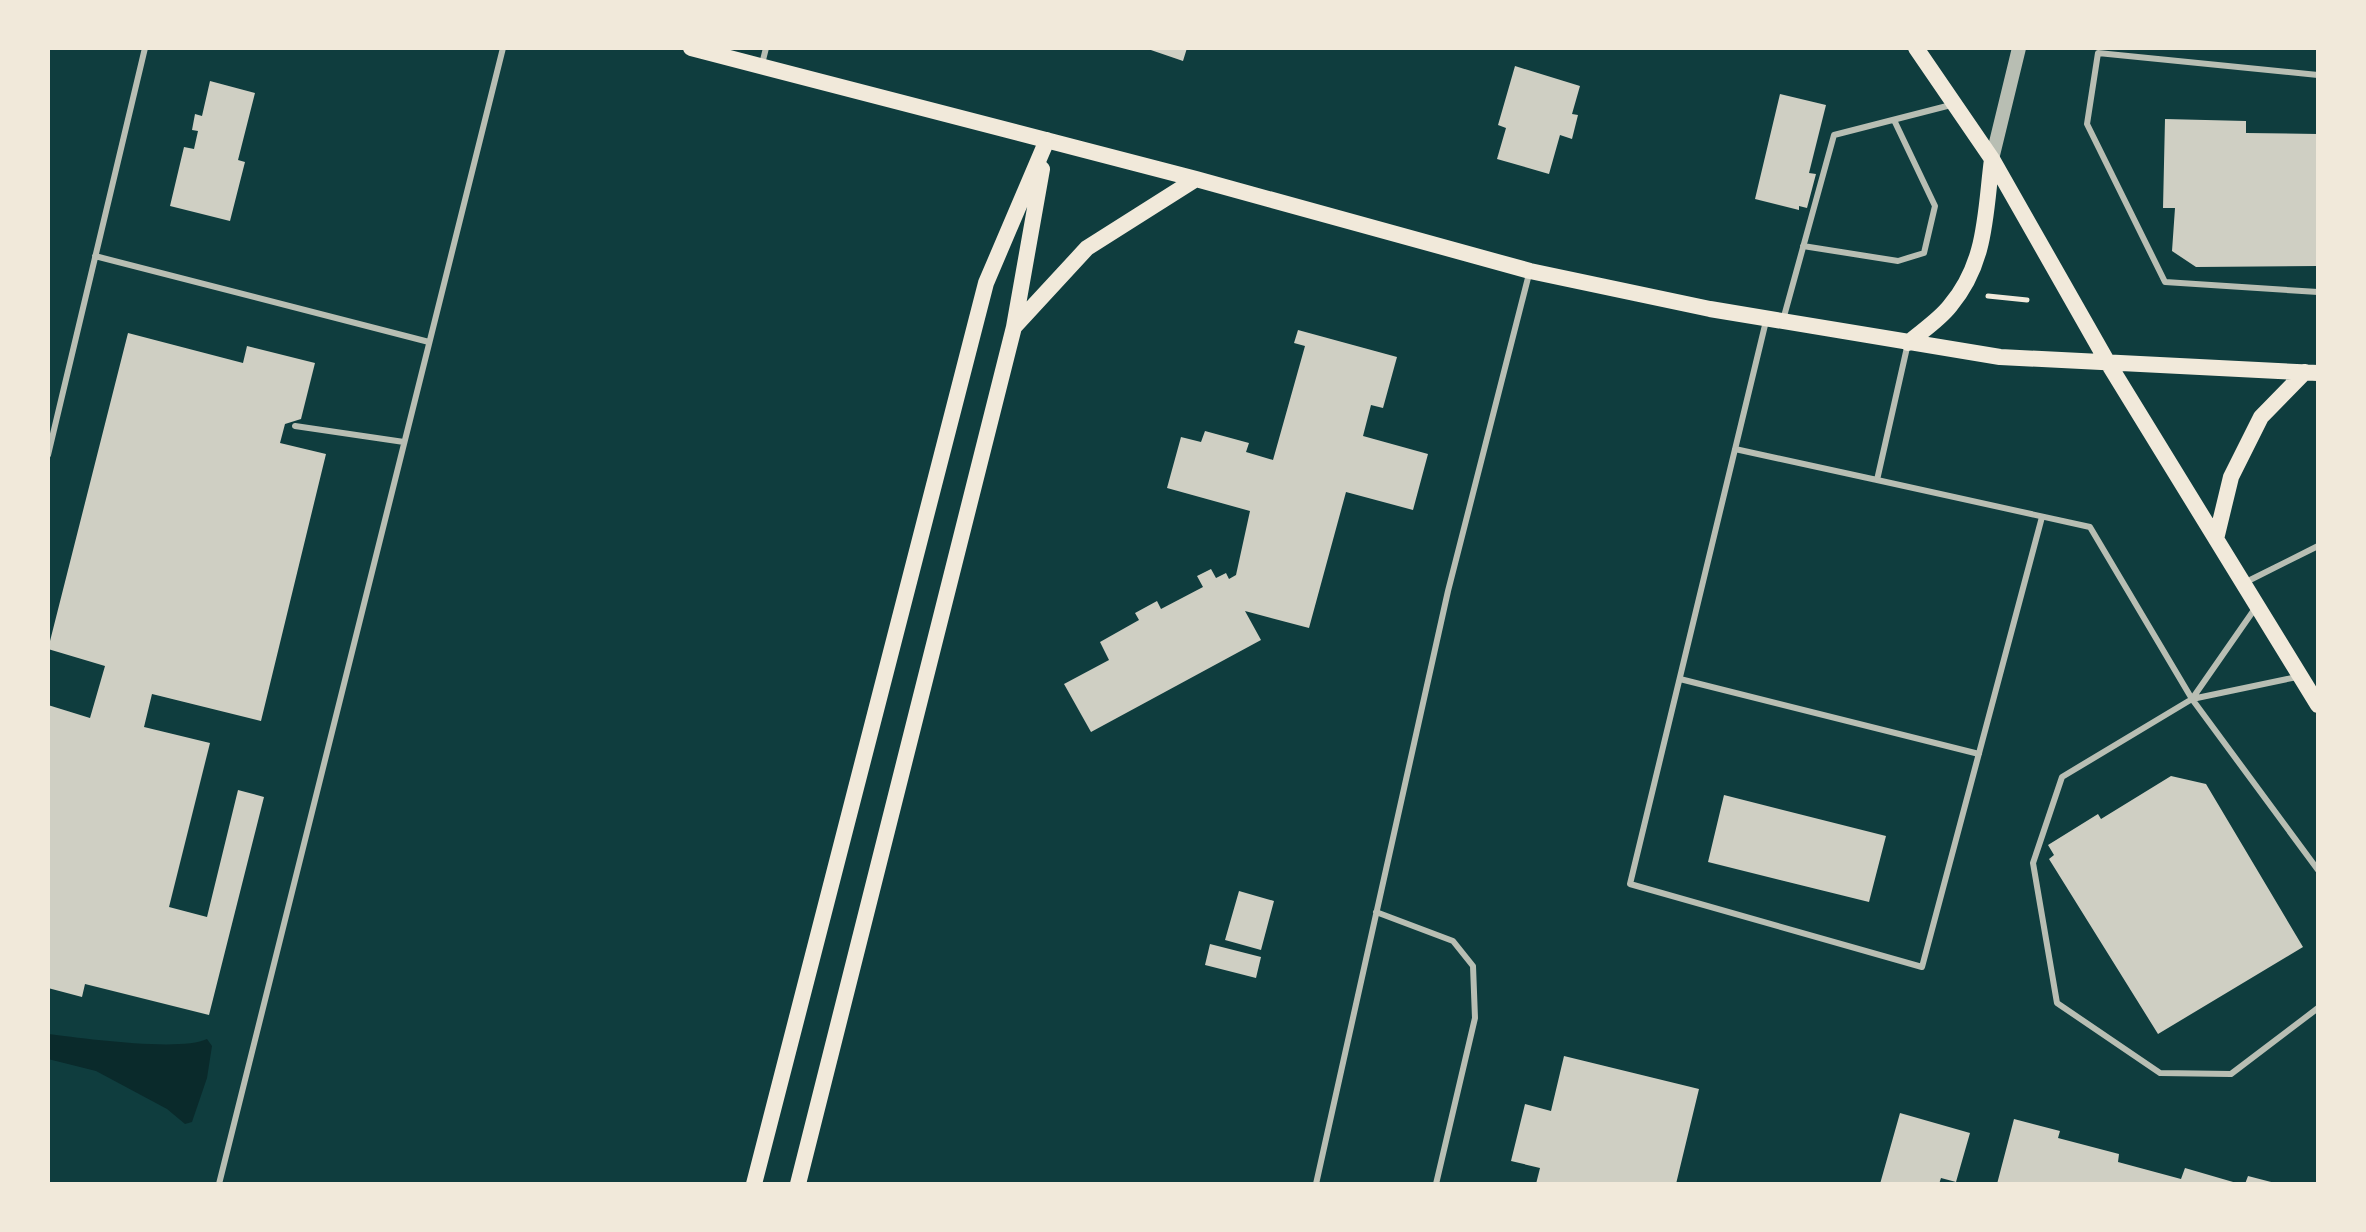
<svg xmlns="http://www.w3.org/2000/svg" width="2366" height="1232" viewBox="0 0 2366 1232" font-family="Roboto,sans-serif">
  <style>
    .water { fill: #0a2a2b }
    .building { fill: #cfcfc3 }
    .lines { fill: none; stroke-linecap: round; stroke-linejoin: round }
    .path { stroke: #f1e9da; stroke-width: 5 }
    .service { stroke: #b8beb3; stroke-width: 6 }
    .tertiary { stroke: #b8beb3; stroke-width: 14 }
    .secondary { stroke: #f1e9da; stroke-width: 16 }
  </style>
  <rect width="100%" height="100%" fill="#0f3d3e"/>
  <path class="water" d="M48 1034C82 1038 180 1052 207 1039L212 1046 207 1078 192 1122 185 1124 167 1109 96 1071 48 1059Z"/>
  <path class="building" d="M1145 48H1187L1183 61Z
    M1515 66 1580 86 1572 114 1578 115 1572 139 1560 135 1549 174 1497 159 1506 128 1498 125Z
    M210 81 255 93 238 160 245 162 230 221 170 206 184 147 194 149 198 131 192 130 195 114 202 116Z
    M1780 94 1826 105 1809 173 1816 174 1807 208 1799 206V210L1755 199Z
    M2165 119 2246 121V133L2318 134V266L2196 267 2172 251 2175 208H2163Z
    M1298 330 1397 357 1383 408 1371 405 1363 436 1428 454 1413 510 1346 492 1309 628 1245 611 1261 640 1091 732 1064 684 1109 660 1100 642 1139 620 1135 613 1157 601 1161 609 1203 587 1197 576 1211 569 1216 578 1226 573 1229 579 1236 575 1250 511 1167 488 1181 437 1201 442 1205 431 1249 443 1246 452 1273 460 1305 346 1294 343Z
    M128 333 243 363 247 346 315 363 301 419 285 424 280 443 326 454 261 721 152 694 144 727 210 743 169 907 207 917 238 790 264 797 209 1015 85 984 82 997 48 988V705L90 718 105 666 48 649Z
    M2171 776 2206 784 2303 947 2158 1034 2049 859 2054 855 2048 845 2098 814 2101 819Z
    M1724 795 1886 836 1869 902 1708 862Z
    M1239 891 1274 901 1261 950 1225 940Z
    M1210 944 1261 957 1256 978 1205 965Z
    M1564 1056 1699 1089 1676 1184H1536L1540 1168 1511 1161 1525 1104 1551 1111Z
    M1900 1113 1970 1133 1956 1182 1941 1178 1939 1184H1880Z
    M2014 1119 2060 1131 2058 1138 2119 1154 2118 1162 2181 1179 2185 1168 2240 1184H1997Z
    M2248 1176 2275 1183V1184H2245Z"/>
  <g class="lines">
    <path class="path" d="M1988 296 2027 300"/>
    <path class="service" d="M762 64 766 48
      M2318 75 2098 53 2087 124 2165 282 2318 292
      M1803 246 1898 261 1924 253 1935 206 1894 120
      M95 256 429 342
      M1783 320 1834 135 1951 105
      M1766 321 1630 884 1922 967 2042 517
      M1908 343 1877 480 2090 527 2192 699 2318 870
      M295 426 404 442
      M1735 449 1877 480
      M48 455 145 48
      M2246 582 2318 546
      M2297 677 2192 699 2062 777 2033 863 2057 1003 2160 1073 2231 1074 2318 1008
      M1680 679 1979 754
      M2192 699 2256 607
      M1376 912 1453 941 1473 966 1475 1018 1436 1184
      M219 1184 503 48
      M1316 1184 1448 591 1529 274"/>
    <path class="tertiary" d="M1992 159 2019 48"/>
    <path class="secondary" d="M691 48 1196 179 1530 271 1710 309 2000 357 2318 373
      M1916 48 1992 159 2108 363 2318 705
      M1015 326 1087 248 1196 179
      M1908 343C1922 331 1939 320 1950 306 1987 262 1985 213 1992 159
      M2216 539 2231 477 2261 417 2305 372
      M754 1184 986 283 1047 140
      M798 1184 1014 327 1042 169"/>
  </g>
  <rect width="2366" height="1232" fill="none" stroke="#f1e9da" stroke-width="100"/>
</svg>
